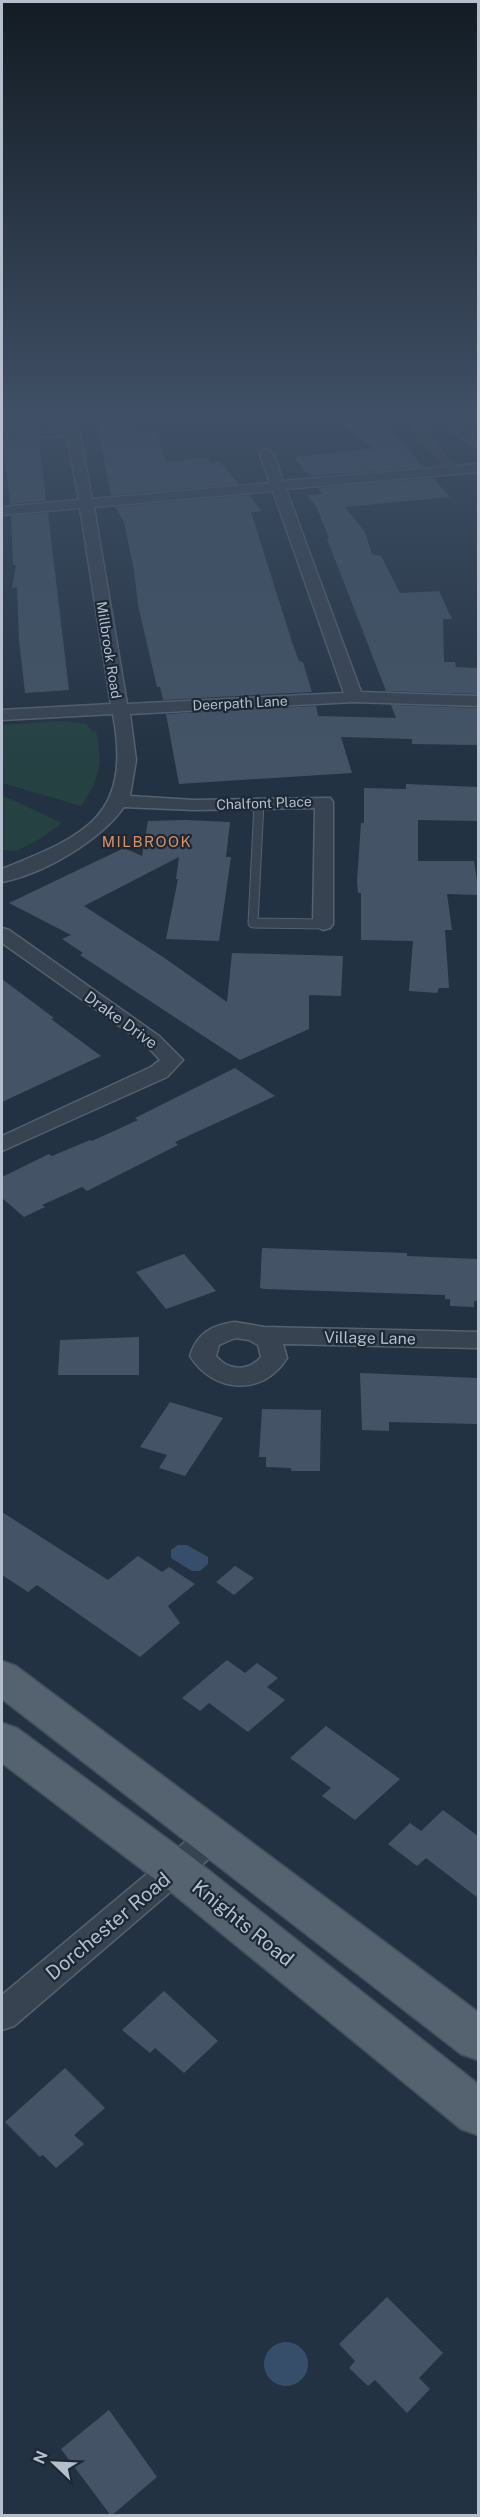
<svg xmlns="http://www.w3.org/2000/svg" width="480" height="2517" viewBox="0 0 480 2517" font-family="'Public Sans',sans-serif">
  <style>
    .green { fill: #254142 }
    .water { fill: #364e6a }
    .building { fill: #445466 }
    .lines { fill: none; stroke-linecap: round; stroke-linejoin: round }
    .lane-far1-casing { stroke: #55616f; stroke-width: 9 }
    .lane-casing { stroke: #55616f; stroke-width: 11 }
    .street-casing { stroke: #55616f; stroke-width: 3 }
    .primary-casing { stroke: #444f5d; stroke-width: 3 }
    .lane-far1 { stroke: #384351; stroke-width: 8 }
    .lane { stroke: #384351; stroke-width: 9 }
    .street { fill: #384351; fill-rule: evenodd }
    .primary { fill: #556371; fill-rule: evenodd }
    .labels { text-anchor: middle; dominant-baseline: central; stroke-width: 4.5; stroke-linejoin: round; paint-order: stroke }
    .far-street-label { font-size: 14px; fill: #b4becc; stroke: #1c2836 }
    .far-neighbourhood-label { font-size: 15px; letter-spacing: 1.5px; fill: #dd8e5d; stroke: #1c2836 }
    .street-label { font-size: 16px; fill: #b4becc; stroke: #1c2836 }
    .near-street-label { font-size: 20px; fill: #b4becc; stroke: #1c2836 }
  </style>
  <rect width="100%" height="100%" fill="#233242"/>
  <path class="green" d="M64 721 86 724 92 731H96C103 765 100 778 81 806L2 783V725Z
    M2 795 62 823 38 840 16 851 2 850Z"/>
  <path class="water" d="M178 1545H187L208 1557V1564L200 1571H192L171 1558V1550Z
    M264 2364a22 22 0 1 1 44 0a22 22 0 1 1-44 0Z"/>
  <path class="building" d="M2 415H29L36 428 2 430Z
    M95 415H132L136 431 155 430 166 462 208 458 211 463 220 462 239 484 111 495Z
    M379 415 423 467 309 476 294 457 374 449 338 421Z
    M39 440 46 501 10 504 3 442Z
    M433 478 450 497 345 507 365 532 372 554 381 556 400 593 439 591 452 619H443L444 662H455L456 667 478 668V694L386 691 327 539 329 538 317 508 307 495 322 494 318 488Z
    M249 495 262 511 251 512 293 645 299 661 303 662 312 692 163 700 160 687H157L138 605 134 570 124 522 115 507Z
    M48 513 69 690 25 693 19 640 17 587 12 588 16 565H13L11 516Z
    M391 705 478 708V745L412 744V739L341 737 352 773 179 784 166 714 316 706 318 716 396 718Z
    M406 784 478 787V821L418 820V861H474L478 887V895L447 894 452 930H445L449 988H439L437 993 409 991 413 941 361 940V893H358L357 882 361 823H364V788L406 789Z
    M186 820 230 822 226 857H231L219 941 166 939 178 879H176L179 857 84 906 163 957 227 1002 232 953 343 956 341 996 309 995V1029L240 1060 80 955 83 953 62 939 71 935 9 903 124 848 142 856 148 821Z
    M2 979 54 1018 51 1019 101 1056 2 1102Z
    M235 1068 275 1096 175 1142 178 1145 87 1191 82 1187 42 1205 45 1207 24 1217 2 1198V1177L49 1154 52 1156 90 1140 92 1141 138 1120 135 1118Z
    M262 1248 407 1253V1256L478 1259V1301H474V1307L450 1306V1299H445V1295L264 1289 260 1288Z
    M184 1254 216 1291 166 1309 136 1272Z
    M139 1337V1375H58L60 1340Z
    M360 1373 478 1378V1424L389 1422V1431L362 1430Z
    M170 1402 223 1418 185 1476 159 1468 167 1455 140 1447Z
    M262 1409 321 1410 320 1471H291V1468L266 1467V1457H259Z
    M2 1512 108 1580 138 1556 162 1572 169 1567 195 1584 168 1606 180 1623 140 1657 37 1585 28 1592 2 1575Z
    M235 1566 254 1578 234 1595 216 1582Z
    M227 1660 245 1673 257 1663 278 1678 267 1687 285 1700 248 1732 209 1703 200 1711 182 1698Z
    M326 1726 400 1779 355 1820 322 1796 331 1788 290 1758Z
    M443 1810 478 1836V1898L426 1858 417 1866 388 1844 410 1823 421 1831Z
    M164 1991 218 2041 184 2073 155 2048 150 2053 122 2030Z
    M65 2068 105 2108 74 2135 84 2144 56 2168 43 2155 40 2157 5 2122Z
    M387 2297 443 2353 419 2378 430 2389 407 2413 375 2380 368 2386 349 2368 355 2361 339 2344Z
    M109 2410 157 2477 111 2516 61 2449Z"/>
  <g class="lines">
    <g class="lane-far1-casing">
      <path id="lane-far1" d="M452 424 417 428 453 470"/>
    </g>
    <g class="lane-casing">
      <path id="lane" d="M259 803 253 923 323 924"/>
    </g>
    <g class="street-casing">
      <path id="street" d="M63 415H76L92 499 270 483 259 453 266 449 273 453 283 481 478 464V472L286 489 361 692 478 696V706L354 702 130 714 136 760 130 796 194 800 330 798 333 802V924L330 928 323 930 313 924 315 808 194 810 124 807C100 841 43 874 2 882V869C87 835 132 816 113 714L2 720V710L111 704 80 508 2 515V507L79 500 67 436 2 440V432L65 428ZM273 491 344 693 127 704 94 507Z
        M452 420 478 438V448L447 427 445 424Z
        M2 928 9 930 159 1036 183 1060 167 1077 2 1151V1136L151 1067 160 1060 145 1044 2 943Z
        M235 1322 264 1327 478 1332V1348L283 1344 287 1358C263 1397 213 1393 190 1356 197 1333 212 1325 235 1322ZM235 1338 249 1340 258 1345 261 1357C248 1372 228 1371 216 1356L219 1345Z
        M214 1823 225 1827 230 1836 225 1845 14 2026 2 2030V1995L203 1827Z"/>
    </g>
    <g class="primary-casing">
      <path id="primary" d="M2 1661 16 1666 478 2012V2060L461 2054 2 1699Z
        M2 1723 17 1728 192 1857 478 2084V2135L461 2129 160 1883 2 1763Z"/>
    </g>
    <use href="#lane-far1" class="lane-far1"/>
    <use href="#lane" class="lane"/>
    <use href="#street" class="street"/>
    <use href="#primary" class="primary"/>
  </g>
  <linearGradient id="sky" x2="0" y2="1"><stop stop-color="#131c24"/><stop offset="0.54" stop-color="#3f4f65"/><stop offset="1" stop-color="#3f4f65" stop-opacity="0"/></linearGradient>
  <rect width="480" height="768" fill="url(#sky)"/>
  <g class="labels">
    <g class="far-street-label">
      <text transform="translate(109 650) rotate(81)">Millbrook Road</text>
      <text transform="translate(240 703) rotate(-3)">Deerpath Lane</text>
      <text transform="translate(264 803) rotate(-2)">Chalfont Place</text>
    </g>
    <g class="far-neighbourhood-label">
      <text x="147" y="841">MILBROOK</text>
    </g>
    <g class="street-label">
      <text transform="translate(121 1020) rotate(36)">Drake Drive</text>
      <text transform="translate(370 1338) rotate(1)">Village Lane</text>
    </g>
    <g class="near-street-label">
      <text transform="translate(243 1923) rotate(39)">Knights Road</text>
      <text transform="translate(108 1926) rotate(-40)">Dorchester Road</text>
    </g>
  </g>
  <rect width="480" height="2517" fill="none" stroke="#b4becc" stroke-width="6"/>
  <g transform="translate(54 2463) rotate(293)" stroke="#1c2836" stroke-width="4.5" paint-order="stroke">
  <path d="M0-4.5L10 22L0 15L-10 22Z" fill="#b4becc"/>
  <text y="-9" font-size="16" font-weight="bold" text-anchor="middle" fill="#b4becc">N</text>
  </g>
</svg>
